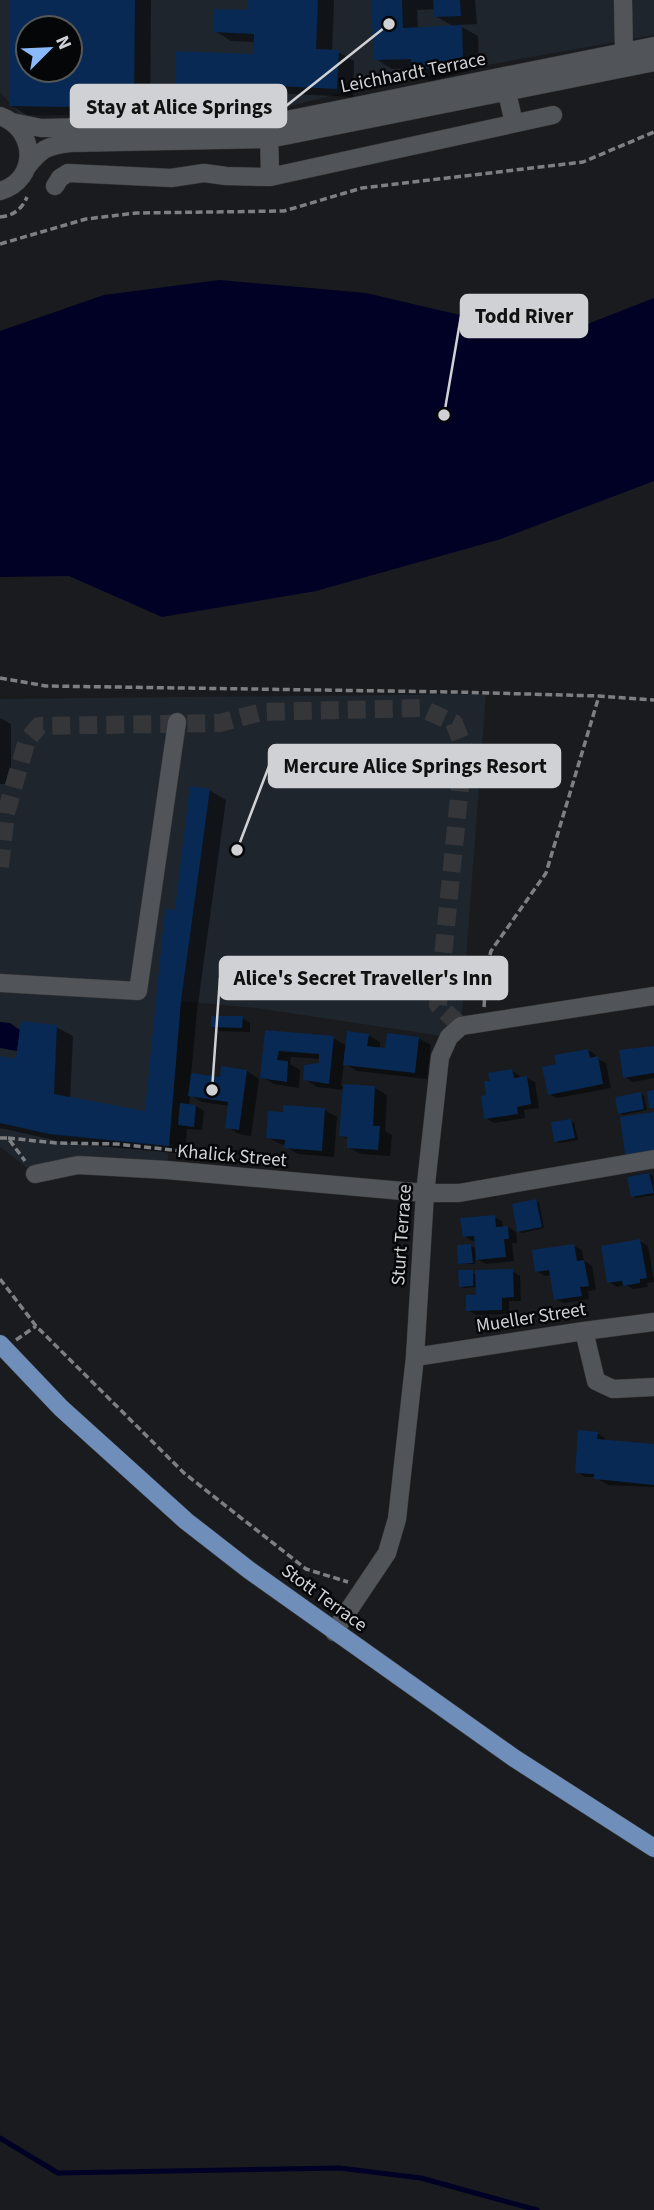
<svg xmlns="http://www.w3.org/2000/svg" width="654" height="2210" viewBox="0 0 654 2210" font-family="'Source Sans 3',sans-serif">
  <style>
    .built { fill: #1f252d; fill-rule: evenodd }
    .water { fill: #000125 }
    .shadow { fill: #0007; fill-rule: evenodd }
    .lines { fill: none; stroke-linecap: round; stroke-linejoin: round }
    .stream { stroke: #000125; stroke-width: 5 }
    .building { fill: #082953; fill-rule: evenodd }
    .minor-tunnel { stroke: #34363a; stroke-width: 18; stroke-dasharray: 18 9; stroke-linecap: butt }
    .minor-casing { stroke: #363739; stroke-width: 19 }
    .major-casing { stroke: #363739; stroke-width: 19 }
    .path { stroke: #7d7f82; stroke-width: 3.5; stroke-dasharray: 7 3.5; stroke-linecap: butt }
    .minor { stroke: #515458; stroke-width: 18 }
    .major { stroke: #6f8eb9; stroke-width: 18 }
    .labels { text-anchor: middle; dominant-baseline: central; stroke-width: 5; stroke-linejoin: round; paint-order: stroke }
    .street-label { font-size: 19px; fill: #d0d1d4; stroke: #050607 }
    .leader { fill: none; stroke: #d0d1d4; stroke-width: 2.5 }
    .callout-dot { fill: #d0d1d4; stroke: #050607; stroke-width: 2.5 }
    .callout { fill: #d0d1d4; stroke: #d0d1d4; stroke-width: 2.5 }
    .callout-label { font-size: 21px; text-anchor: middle; font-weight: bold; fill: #111 }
  </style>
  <rect width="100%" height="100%" fill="#191b1f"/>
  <path class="built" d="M0 0H654V35L366 87 263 113 135 116 20 115 0 92ZM28 28H70V70H28Z
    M486 694 461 1026 449 1037 256 1008 181 1001 167 1170 35 1174 0 1147V699Z"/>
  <path class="water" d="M219 280 366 293 460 315 501 303 526 322 585 325 654 298V481L501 539 316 591 162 617 69 576 0 577V331L104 295Z
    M0 1022 10 1023 20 1030 17 1051 0 1048Z"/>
  <path class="shadow" d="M11 0H151L150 116 27 115 10 105ZM28 28H70V70H28Z
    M250 0H334L332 52H338L354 61 353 97 274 93 273 119 194 117 177 108 254 56 255 42 231 41 215 31 249 12Z
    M373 0H475L477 24 458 25 478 36 479 68 430 81 414 71 413 68 392 69 376 59ZM435 9V16L455 27 418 29 417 10Z
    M0 718 11 724V784H0Z
    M209 790 226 800 197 1011 191 1075 221 1079 247 1071 259 1079 251 1136 239 1134 227 1127 230 1106 202 1102 190 1095 189 1106H196L204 1111 202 1130 187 1129 185 1154 67 1143 0 1128V1058L18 1061 56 1027 73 1036 70 1099 146 1113 176 911Z
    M242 1018 250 1023V1032L220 1031 212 1026Z
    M266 1031 333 1038 347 1046 368 1035 380 1042V1049L386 1050 418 1038 431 1045 427 1079 357 1071 344 1063 341 1086 375 1088 387 1095 385 1131 392 1135 390 1156 361 1154 348 1147 349 1140 341 1135 344 1090 317 1087 305 1079 321 1065V1059L291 1057 290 1064 300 1070 299 1088 274 1084 262 1077Z
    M654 1047V1078L633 1082 625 1077Z
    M588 1050 596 1055V1058L606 1063 611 1088 557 1098 549 1094 558 1066Z
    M512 1071 520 1076 521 1079 527 1078 535 1082 539 1108 524 1110 525 1118 494 1123 486 1118Z
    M641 1094 644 1096 647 1110 623 1115 620 1113Z
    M324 1110 337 1117 334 1157 298 1154 286 1147V1145L280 1144 268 1137Z
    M571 1121 574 1123 578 1140 559 1143 556 1141Z
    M649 1174 653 1176 654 1195 636 1198 633 1196Z
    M536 1201 539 1203 544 1228 522 1233 519 1231Z
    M494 1217 502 1221 503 1228 508 1227 516 1232 517 1243H512L514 1261 486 1264 475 1258V1264H463L460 1262 471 1246 477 1249 476 1241H472L464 1236Z
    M640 1241 648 1246 654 1282 647 1283 648 1287 633 1289 626 1285 617 1287 609 1282Z
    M574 1246 582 1250 584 1261 592 1266 596 1290 588 1291 589 1299 564 1303 556 1299 552 1275 545 1276 537 1271Z
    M512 1271 520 1276 521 1301H509V1314L476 1315 468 1310 478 1297V1287L464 1288 460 1286 472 1272 477 1275Z
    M597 1433 605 1438V1442L654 1446V1487L608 1485 595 1477H585L577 1472Z"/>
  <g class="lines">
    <path class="stream" d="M0 2138 58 2173 339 2168 421 2178 537 2210"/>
  </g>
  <path class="building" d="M9 0H135L134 108 9 106ZM28 28H70V70H28Z
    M248 0H318L316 49 339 50 337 89 258 85 257 110 176 109V51L253 54 254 34 213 32 214 9 247 10Z
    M371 0H402L403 28 462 25 463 59 412 72 411 59 374 60Z
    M433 0H460L461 16 434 17Z
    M190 786 210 789 181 1001 169 1146 49 1134 0 1123V1056L16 1059 21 1021 57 1025 54 1094 145 1111 165 910 175 909Z
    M211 1016H243L242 1028 211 1027Z
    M265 1030 334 1036 329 1084 303 1080 304 1065 319 1063V1054L279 1051 277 1060 288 1061 287 1082 260 1078Z
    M347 1031 369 1034 367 1046 385 1048 387 1033 419 1037 415 1073 343 1065Z
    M654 1046V1073L623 1078 619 1050Z
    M588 1049 590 1058 598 1056 603 1084 548 1095 542 1067 556 1064 554 1055Z
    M221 1066 247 1070 239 1130 225 1128 228 1102 188 1096 191 1073 220 1077Z
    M512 1069 514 1078 527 1076 531 1104 517 1107 518 1114 484 1119 481 1096 486 1095 484 1081H490L488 1073Z
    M343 1084 375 1086 373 1126H380L378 1150 347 1148V1137L339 1136Z
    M654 1090V1108H649L647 1091Z
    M641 1092 644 1109 618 1114 615 1097Z
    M180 1103 196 1105 194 1127 178 1125Z
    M283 1105 325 1108 322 1151 284 1148 285 1140 266 1138 268 1111 283 1112Z
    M654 1112V1151L625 1155 620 1117Z
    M571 1119 575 1138 554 1142 551 1122Z
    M649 1173 654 1193 631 1197 627 1177Z
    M536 1199 542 1227 517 1232 512 1204Z
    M495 1215 496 1227 508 1226 509 1239H504L506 1257 476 1260 474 1236 463 1237 460 1218Z
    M640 1239 647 1278 640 1279V1283L623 1286 622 1281 607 1283 601 1246Z
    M471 1244 473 1263 458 1264 457 1245Z
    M574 1244 577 1261 584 1260 589 1286 580 1287 582 1296 554 1300 549 1270 535 1272 532 1250Z
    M513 1269 514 1297 502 1298V1310L466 1311V1295H476L475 1270Z
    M458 1270H473V1286L459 1287Z
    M578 1430 598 1432 597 1439 654 1444V1485L594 1479V1474L575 1473Z"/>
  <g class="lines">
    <path class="minor-tunnel" d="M0 867 6 813 27 740 39 726 220 723 261 712 421 708 454 723 464 748 438 1005 461 1026"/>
    <g class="minor-casing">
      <path id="minor" d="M623 0 624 52 626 63
        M504 80 514 123
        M0 116C37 129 39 180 0 191
        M12 122 41 128 251 124 287 120 654 46
        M269 129 270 177
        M26 168C41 149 46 146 70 143L269 139 654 62
        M55 186 60 178 68 173 171 178 204 173 226 176 270 177 553 115
        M0 983 138 991 177 722
        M35 1174 78 1165 167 1170 425 1193H459L654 1159
        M584 1331 596 1381 613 1389 654 1387
        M415 1357 584 1331 654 1322
        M334 1632 387 1553 397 1519 415 1357 425 1193 440 1057 449 1037 461 1026 654 996"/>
    </g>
    <g class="major-casing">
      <path id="major" d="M0 1344 61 1408 186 1521 249 1570 514 1758 654 1848"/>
    </g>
    <path class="path" d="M0 217C13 216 22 209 27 197
      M0 244 86 219 136 213 284 211 362 188 583 162 654 132
      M0 678 46 686 455 692 599 696 654 700
      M484 1007 487 966 491 951 546 873 599 696
      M0 1138H8L25 1161
      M8 1138 56 1143 117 1144 218 1155
      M0 1279 36 1326 184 1473 306 1569 348 1582
      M16 1340 36 1326"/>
    <use href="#minor" class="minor"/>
    <use href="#major" class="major"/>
  </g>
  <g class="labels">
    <g class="street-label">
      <text transform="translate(413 73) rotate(-11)">Leichhardt Terrace</text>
      <text transform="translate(232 1156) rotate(5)">Khalick Street</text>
      <text transform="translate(402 1235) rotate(-86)">Sturt Terrace</text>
      <text transform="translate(531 1318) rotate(-9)">Mueller Street</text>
      <text transform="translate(324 1598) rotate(36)">Stott Terrace</text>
    </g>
  </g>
  <path class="leader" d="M389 24L286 106M444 415L461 316M237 850L269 766M212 1090L220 978"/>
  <g class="callout-dot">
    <circle cx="389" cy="24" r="7"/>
    <circle cx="444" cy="415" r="7"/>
    <circle cx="237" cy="850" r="7"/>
    <circle cx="212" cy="1090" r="7"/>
  </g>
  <g class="callout">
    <rect x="71" y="85" width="215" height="42" rx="7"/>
    <rect x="461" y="295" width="126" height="42" rx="7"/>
    <rect x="269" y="745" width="291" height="42" rx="7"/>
    <rect x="220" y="957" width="287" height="42" rx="7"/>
  </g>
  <g class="callout-label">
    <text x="179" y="114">Stay at Alice Springs</text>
    <text x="524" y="323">Todd River</text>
    <text x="415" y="773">Mercure Alice Springs Resort</text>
    <text x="363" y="985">Alice's Secret Traveller's Inn</text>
  </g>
  <g transform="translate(49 49) rotate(66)"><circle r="33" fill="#050607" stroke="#565759" stroke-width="2"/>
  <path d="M0-5L12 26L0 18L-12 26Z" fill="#8abafc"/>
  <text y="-10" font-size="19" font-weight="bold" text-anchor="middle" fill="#d0d1d4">N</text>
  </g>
</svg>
